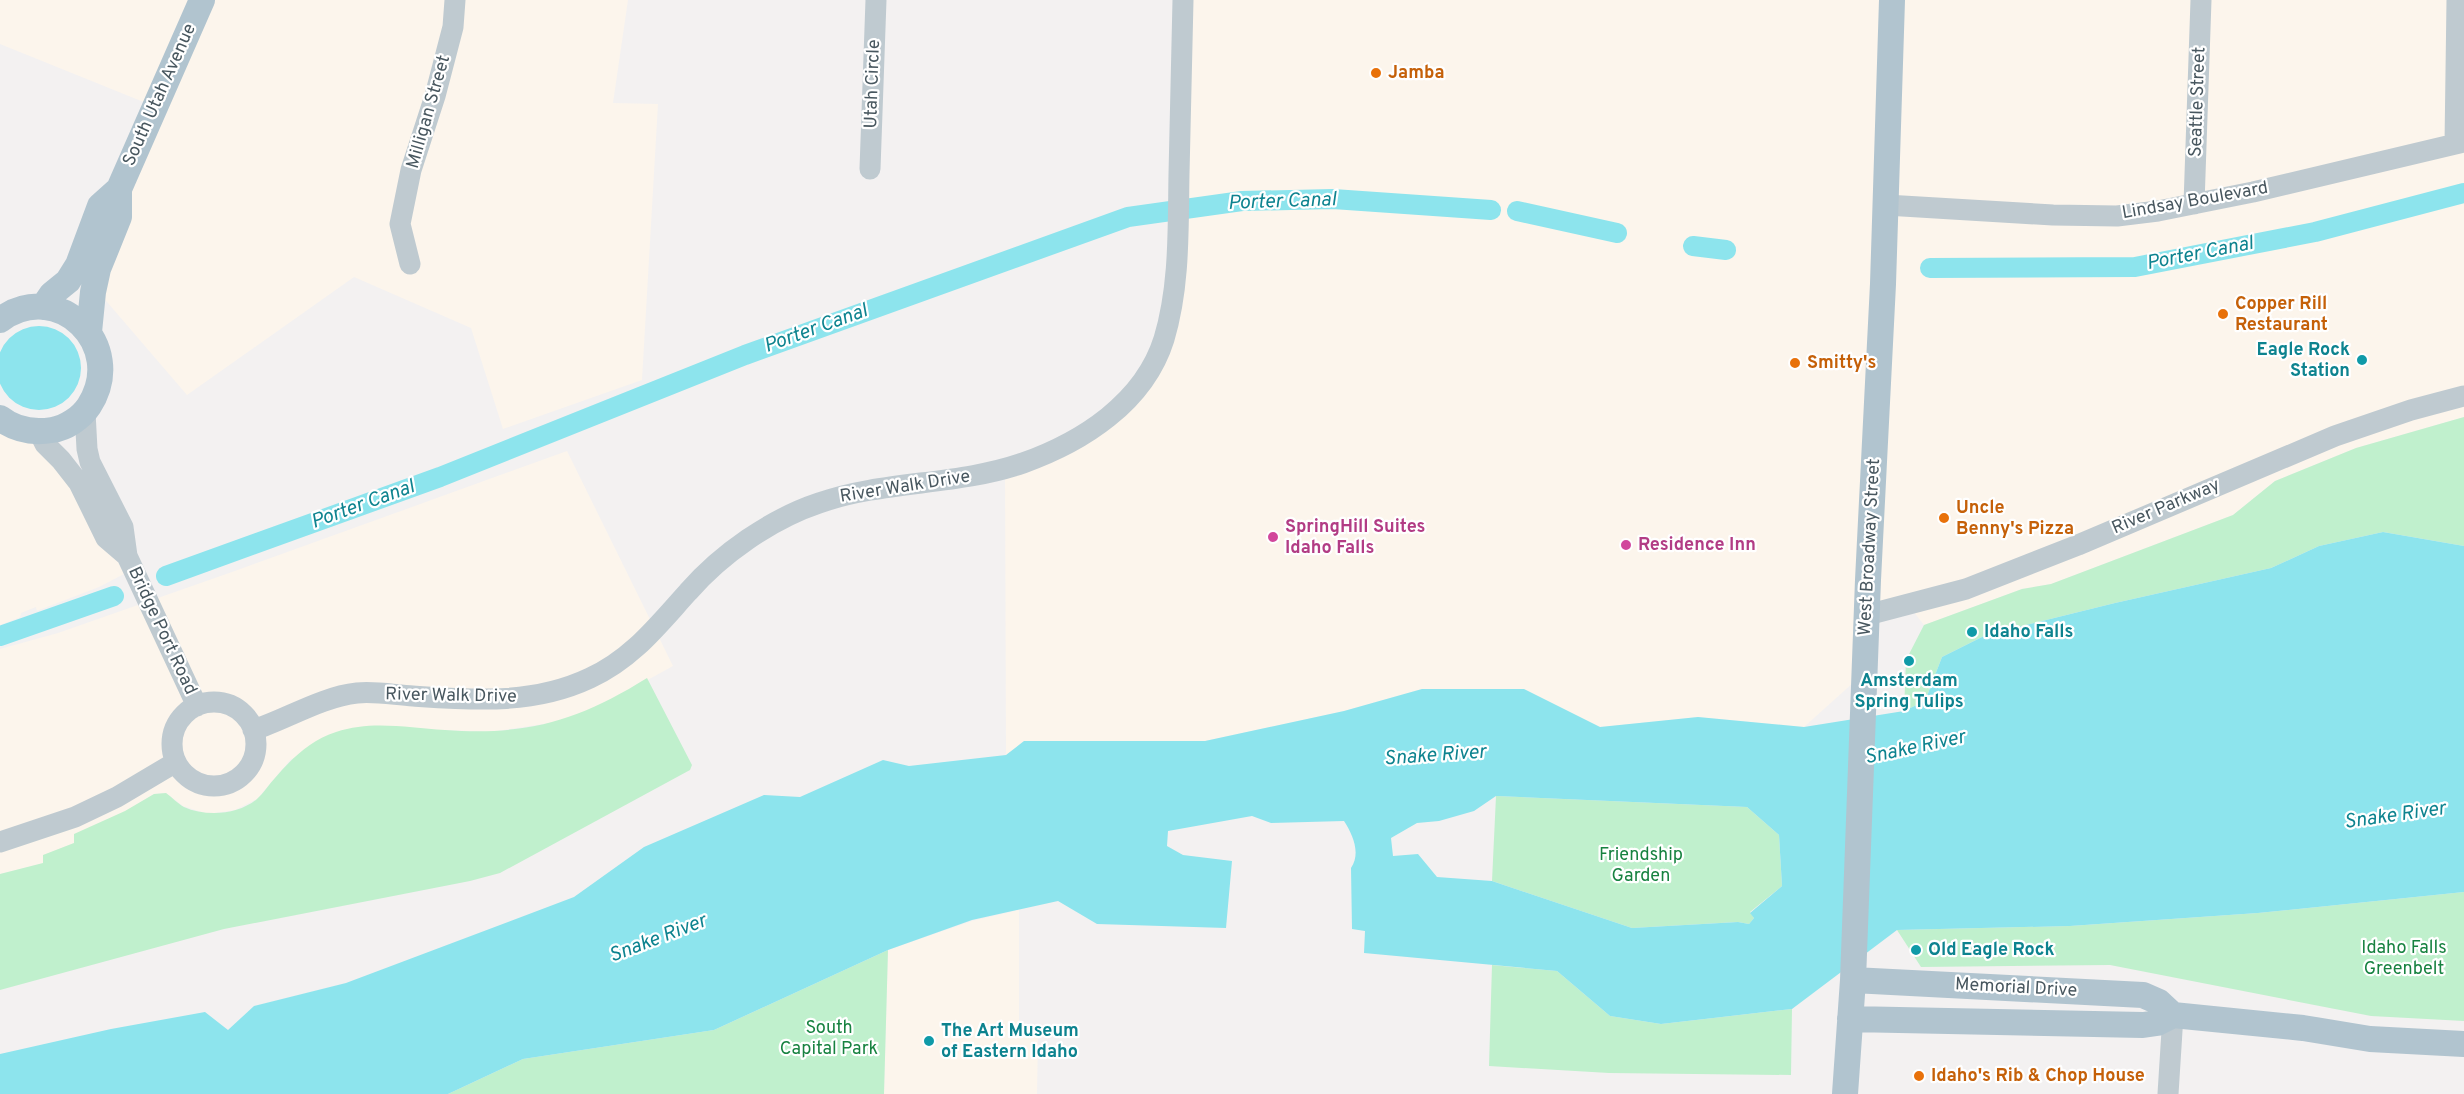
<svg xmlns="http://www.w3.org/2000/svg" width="2464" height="1094" viewBox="0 0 2464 1094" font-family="Overpass,sans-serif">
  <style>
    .commercial { fill: #fcf5ec }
    .green { fill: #c0f0cd }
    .water { fill: #8de4ed; fill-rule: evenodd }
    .pier { fill: #f3f1f1 }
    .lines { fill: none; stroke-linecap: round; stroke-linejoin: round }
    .canal { stroke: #8de4ed; stroke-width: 20 }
    .minor { stroke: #bfcad0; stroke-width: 21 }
    .major { stroke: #b1c4cf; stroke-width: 26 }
    .food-dot { fill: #e8710a; stroke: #fff; stroke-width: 2 }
    .culture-dot { fill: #0f9aa8; stroke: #fff; stroke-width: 2 }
    .hotel-dot { fill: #d1479c; stroke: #fff; stroke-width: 2 }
    .labels { text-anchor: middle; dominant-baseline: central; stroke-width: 4.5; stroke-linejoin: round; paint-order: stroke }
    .food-label { font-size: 18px; font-weight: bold; fill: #c56008; stroke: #fff; text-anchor: start }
    .street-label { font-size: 18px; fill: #48575f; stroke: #fff }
    .culture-label { font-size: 18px; font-weight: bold; fill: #0d838f; stroke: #fff; text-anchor: start }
    .hotel-label { font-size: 18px; font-weight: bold; fill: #b23c85; stroke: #fff; text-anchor: start }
    .park-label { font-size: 18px; fill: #178240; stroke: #fff }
    .water-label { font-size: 20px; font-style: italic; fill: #0d838f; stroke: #fff }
  </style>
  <rect width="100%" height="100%" fill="#f3f1f1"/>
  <path class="commercial" d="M0 0H628L613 103 658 104 642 380 503 429 471 328 354 277 187 395 83 274 156 107 0 44Z
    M1186 0H2464V417L2356 448 2275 481 2233 515 2051 584 2022 589 1924 625 1909 606 1867 615 1864 673 1804 727 1698 717 1600 727 1524 689H1422L1344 711 1205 741H1024L1006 755 1005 468 1084 436 1163 341Z
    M0 427 58 442 124 574 99 587 0 625Z
    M567 451 673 666 613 699 579 715 550 723 490 732 443 730 291 759 257 799 235 810 208 814 183 806 166 793 154 794 74 843 44 855V863L0 874V649L58 633 232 572Z
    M1019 910V1023L1038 1039 1037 1094H884L888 950 972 921Z"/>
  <path class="green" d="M2464 417V546L2383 532 2319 546 2271 568 2115 603 1986 635 1942 657 1925 701 1904 711 1906 660 1924 625 2022 589 2051 584 2233 515 2275 481 2356 448Z
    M647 678 692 765 690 770 500 873 470 881 224 929 0 990V874L43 863V855L74 843V834L125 811 154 794 166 793C172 797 178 804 184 807 206 817 238 815 257 799 264 793 269 784 275 778 292 758 311 740 336 732 372 720 408 728 445 730 526 736 578 721 647 678Z
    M1496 796 1747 807 1779 835 1782 886 1750 912 1754 918 1749 924 1738 922 1632 928 1492 881Z
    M2464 892V1021L2371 1016 2110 965 1921 967 1897 930 2070 926 2258 913Z
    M888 950 884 1094H448L523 1059 714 1030Z
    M1492 965 1557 971 1610 1016 1661 1024 1792 1009 1791 1075 1609 1073 1489 1066Z"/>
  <path class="water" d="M-3 368a42 42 0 1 1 84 0a42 42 0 1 1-84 0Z
    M2383 532 2464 546V892L2258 913 2070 926 1897 930 1792 1009 1661 1024 1610 1016 1557 971 1364 953 1365 931 1352 929 1351 868C1361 853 1353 835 1344 821L1271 823 1252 816 1168 831 1167 846 1183 855 1232 861 1226 928 1097 924 1058 901 972 920 888 950 714 1030 523 1059 448 1094H0V1054L111 1029 205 1012 228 1030 254 1006 346 983 574 897 644 847 764 795 800 797 883 760 909 766 1006 755 1024 741H1205L1344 711 1422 689H1524L1600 727 1698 717 1804 727 1904 711 1925 701 1942 657 1986 635 2115 603 2271 568 2319 546ZM1496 796 1747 807 1779 835 1782 886 1750 913 1754 918 1749 924 1738 922 1632 928 1492 881 1437 877 1418 854 1393 856 1391 838 1417 823 1439 821 1474 811Z"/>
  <path class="pier" d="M36 607 37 612 33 619 37 628 35 637 21 643 19 635 22 628 19 623 21 613Z"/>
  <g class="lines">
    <path class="canal" d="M1517 211 1617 233
      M1693 246 1726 250
      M1930 268 2135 267 2315 232 2464 193
      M166 576 440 477 745 355 1128 217 1242 201 1333 199 1491 210
      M0 636 114 596"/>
    <path class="minor" d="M2455 144 2457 0
      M870 169 876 0
      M2194 204 2201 0
      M1886 205 2053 215 2117 216 2158 211 2253 192 2464 142
      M410 264 400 224 411 170 435 96 453 27 455 0
      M85 412 87 449 90 462 123 527 127 556 197 706
      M39 432 45 444 61 460 79 483 106 538 127 556
      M1867 615 1966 589 2078 545 2335 436 2411 410 2464 396
      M172 744a42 42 0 1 1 84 0a42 42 0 1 1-84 0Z
      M253 730C287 719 321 697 357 693 375 691 395 695 413 696 474 700 533 705 590 678 632 659 658 625 688 592 721 554 771 519 819 503 885 480 957 486 1023 463 1082 442 1144 403 1164 339 1180 286 1178 228 1179 174 1180 116 1182 58 1183 0
      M0 842 75 817 117 797 176 762
      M2168 1094 2173 1015"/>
    <path class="major" d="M43 307 52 294 68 281 78 265 100 206 119 189
      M0 320C58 277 128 346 89 406 81 418 66 428 52 430 33 433 15 430 0 418
      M89 332 93 292 98 269 119 217V189L202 0
      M1853 980 2143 995 2159 1002 2173 1015
      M1850 1019 2143 1025 2157 1023 2173 1015 2303 1028 2370 1039 2464 1044
      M1845 1094 1853 980 1868 580 1883 284 1892 0"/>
  </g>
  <g class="food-dot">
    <circle cx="1376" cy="73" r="6"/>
    <circle cx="2223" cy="314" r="6"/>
    <circle cx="1795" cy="363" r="6"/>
    <circle cx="1944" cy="518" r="6"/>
    <circle cx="1919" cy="1076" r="6"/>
  </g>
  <g class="culture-dot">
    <circle cx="2362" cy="360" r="6"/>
    <circle cx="1972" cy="632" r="6"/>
    <circle cx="1909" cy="661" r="6"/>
    <circle cx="1916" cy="950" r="6"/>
    <circle cx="929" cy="1041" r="6"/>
  </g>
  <g class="hotel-dot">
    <circle cx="1273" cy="537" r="6"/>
    <circle cx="1626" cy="545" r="6"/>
  </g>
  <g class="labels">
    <g class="food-label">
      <text x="1388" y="73">Jamba</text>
      <text x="2235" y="304">Copper Rill<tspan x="2235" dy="21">Restaurant</tspan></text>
      <text x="1807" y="363">Smitty's</text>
      <text x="1956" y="508">Uncle<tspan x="1956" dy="21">Benny's Pizza</tspan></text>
      <text x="1931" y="1076">Idaho's Rib &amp; Chop House</text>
    </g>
    <g class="street-label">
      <text transform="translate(873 84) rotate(-88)">Utah Circle</text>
      <text transform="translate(160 95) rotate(-66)">South Utah Avenue</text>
      <text transform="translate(2198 102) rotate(-88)">Seattle Street</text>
      <text transform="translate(429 112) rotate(-74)">Milligan Street</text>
      <text transform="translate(2195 201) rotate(-10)">Lindsay Boulevard</text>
      <text transform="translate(905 487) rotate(-9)">River Walk Drive</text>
      <text transform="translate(2166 507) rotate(-23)">River Parkway</text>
      <text transform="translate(1870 547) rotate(-87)">West Broadway Street</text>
      <text transform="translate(162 631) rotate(65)">Bridge Port Road</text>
      <text transform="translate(451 696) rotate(1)">River Walk Drive</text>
      <text transform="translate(2016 988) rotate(3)">Memorial Drive</text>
    </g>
    <g class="culture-label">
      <text x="2350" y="350" text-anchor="end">Eagle Rock<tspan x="2350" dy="21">Station</tspan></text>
      <text x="1984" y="632">Idaho Falls</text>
      <text x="1909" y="681" text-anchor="middle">Amsterdam<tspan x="1909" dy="21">Spring Tulips</tspan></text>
      <text x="1928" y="950">Old Eagle Rock</text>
      <text x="941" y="1031">The Art Museum<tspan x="941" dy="21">of Eastern Idaho</tspan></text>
    </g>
    <g class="hotel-label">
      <text x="1285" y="527">SpringHill Suites<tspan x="1285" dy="21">Idaho Falls</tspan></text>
      <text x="1638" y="545">Residence Inn</text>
    </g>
    <g class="park-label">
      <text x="1641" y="855">Friendship<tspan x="1641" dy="21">Garden</tspan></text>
      <text x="2404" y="948">Idaho Falls<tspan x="2404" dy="21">Greenbelt</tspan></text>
      <text x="829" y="1028">South<tspan x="829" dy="21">Capital Park</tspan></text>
    </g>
    <g class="water-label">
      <text transform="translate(1282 202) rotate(-2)">Porter Canal</text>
      <text transform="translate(2200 254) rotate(-11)">Porter Canal</text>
      <text transform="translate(816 329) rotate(-20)">Porter Canal</text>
      <text transform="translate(363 505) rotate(-20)">Porter Canal</text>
      <text transform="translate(1915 748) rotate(-12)">Snake River</text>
      <text transform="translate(1435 756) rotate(-4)">Snake River</text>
      <text transform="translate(2395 816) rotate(-8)">Snake River</text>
      <text transform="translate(658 939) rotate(-21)">Snake River</text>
    </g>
  </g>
</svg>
